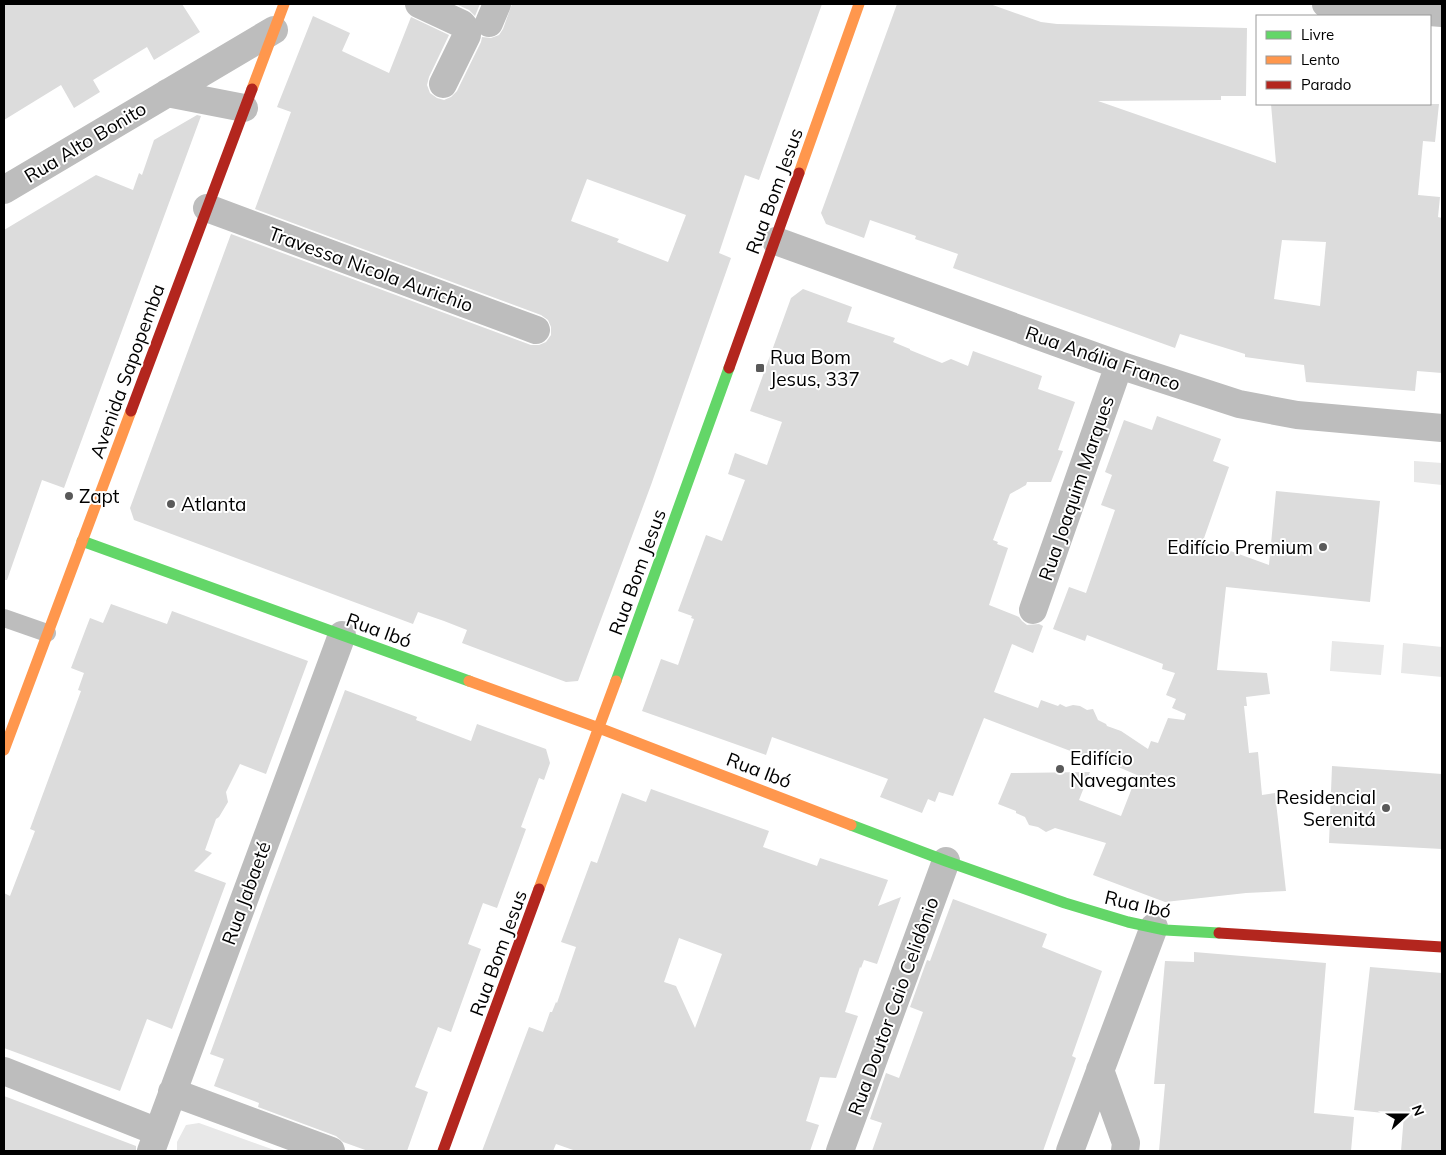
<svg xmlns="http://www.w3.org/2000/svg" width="1446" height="1155" viewBox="0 0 1446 1155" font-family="Mulish,sans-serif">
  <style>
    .green { fill: #e8e8e8 }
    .building { fill: #dcdcdc; fill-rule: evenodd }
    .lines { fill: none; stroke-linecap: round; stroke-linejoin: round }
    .lane { stroke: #bdbdbd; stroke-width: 18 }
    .street { stroke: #bdbdbd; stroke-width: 28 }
    .fast { stroke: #63d668; stroke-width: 11 }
    .slow { stroke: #ff974d; stroke-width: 11 }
    .jam { stroke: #b3261e; stroke-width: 11 }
    .poi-dot { fill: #595959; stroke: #fff; stroke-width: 2 }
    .labels { text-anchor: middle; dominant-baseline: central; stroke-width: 4; stroke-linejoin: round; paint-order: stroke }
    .street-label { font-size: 19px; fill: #000; stroke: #fff }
    .poi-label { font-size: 19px; fill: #000; stroke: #fff; text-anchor: start }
  </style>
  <rect width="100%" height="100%" fill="#fff"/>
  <path class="green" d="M1414 461 1442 463V485L1414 482Z
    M1332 641 1384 645 1381 675 1330 671Z
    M1403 643 1442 647V677L1401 673Z
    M199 1123 277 1151H177V1142L186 1125Z"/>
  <path class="building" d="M4 4H182L200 32 154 60 147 47 93 80 100 92 74 108 61 85 4 120Z
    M456 4H480L475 16 469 10Z
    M512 4H822L759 180 745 175 719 253 731 258 651 485 578 681 566 682 462 643 467 630 444 621 418 612 413 624 134 520 130 508 231 234 531 345H539L546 342 551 335V327L548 320 541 315 255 209 291 112 277 107 313 16 350 33 342 51 389 73 411 17 449 35 429 77 427 85 430 93 437 98 444 100 451 97 457 91 481 42 482 37 491 38 499 35 503 29ZM587 179 686 215 668 262 617 242 619 239 571 221Z
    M897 4H990L1041 22 1057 24 1247 28 1246 96H1221V100L1098 101 1276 163 1271 104H1439L1435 142 1423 141 1418 195 1440 197 1438 217 1442 218V373L1417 371 1415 391 1306 382 1304 365 1245 357V354L1180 334 1175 348 953 268 958 254 915 239 916 236 870 220 864 238 826 224 821 213ZM1282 240 1326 242 1320 306 1274 299Z
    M197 115 201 116 64 488 42 480 7 580H4V230L96 175 133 190 139 173 142 175 154 140Z
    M803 289 852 307 847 322 895 338 893 342 910 349V350L942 363 951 359 968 366 973 351 1042 376 1038 389 1075 402 1058 450 1063 451 1051 482H1027L1026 485 1010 494 993 540 998 542 997 544 1008 548 989 605 1019 617 1022 621 1027 625 1039 624 1043 626 1033 653 1012 644 994 692 1038 708 1041 700 1058 706 1060 704 1066 707 1073 705 1080 706 1087 710 1093 709 1098 720 1106 724 1107 726 1121 731 1148 749 1151 741 1158 743 1168 718 1184 720 1186 714 1172 708 1176 699 1166 695 1175 673 1162 669 1163 664 1087 635 1085 641 1053 629 1069 587 1086 593 1115 510 1101 505 1112 475 1105 472 1124 420 1152 430 1157 416 1221 439 1213 461 1229 467 1203 541 1269 565 1276 491 1380 501 1370 602 1226 587 1217 670 1267 673 1270 694 1246 697 1247 706H1244L1249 753 1258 752 1262 795 1275 793 1286 891 1246 893 1165 902 1093 875 1106 843 1055 828 1046 832 1038 827 1029 825 1025 817 1016 813V811L998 804 1011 773 1090 772 1079 800 1121 816 1137 775 1095 757 1094 760 984 718 953 796 939 792 935 802 928 799 922 813 880 797 888 779 772 737 766 755 642 711 661 659 678 665 694 619 691 618 692 616 678 611 706 535 722 541 745 480 728 474 735 453 767 465 782 422 750 411 791 298Z
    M111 604 167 624 172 611 308 661 266 774 240 764 226 792 228 802 219 817 216 819 205 850 212 853 194 871 226 883 172 1029 147 1019 120 1091 4 1048V893L10 896 35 831 30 829 81 691 78 690 84 673 71 668 85 631 90 618 103 623Z
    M345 690 417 717 416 720 471 741 477 724 546 749 550 763 544 780 539 778 521 827 526 829 497 908 483 903 468 944 481 949 451 1032 438 1027 415 1087 428 1092 407 1151H368L343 1142 336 1136 258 1107 259 1103 214 1086 224 1059 210 1054 267 898Z
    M1332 766 1442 774V849L1329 843Z
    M651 789 769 831 763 847 817 866 820 858 888 880 878 906 901 897 877 964 864 960 861 968 860 967 845 1012 858 1016 836 1078 820 1077 806 1121 819 1125 810 1151H576L556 1144 553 1151H482L529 1027 543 1032 550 1012H552L556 1002 557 1003 576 947 561 942 591 861 597 863 622 793 646 802ZM679 938 722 954 695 1028 676 986 664 982Z
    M953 899 1047 934 1042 947 1102 971 1072 1056 1076 1058 1043 1151H872L882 1123 870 1119 886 1073 899 1078 914 1037 923 1012 910 1007 927 960 930 961Z
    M1194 952 1326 963 1314 1113 1354 1117 1351 1151H1159L1165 1084H1154L1165 961 1194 962Z
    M1370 967 1442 973V1151H1401L1404 1115 1354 1110Z
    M4 1096 136 1146V1151H4Z"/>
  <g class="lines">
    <path class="lane" d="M4 618 47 633"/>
    <path class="street" d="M419 4 462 24 466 29 467 35 443 84
      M1326 4 1442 13
      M489 23 497 4
      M167 93 244 108
      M4 190 274 30
      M207 208 536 330
      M776 241 1119 365 1239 404 1297 415 1442 428
      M1033 610 1119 365
      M1100 1070 1126 1143 1125 1151
      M4 1071 158 1132
      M172 1092 331 1151
      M151 1151 342 635
      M840 1151 946 861
      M1070 1151 1154 927"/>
    <path class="fast" d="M82 541 469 681
      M616 681 729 368
      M851 825 946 861 1065 903 1128 922 1165 930 1219 933"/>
    <path class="slow" d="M252 89 284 4
      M799 173 859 4
      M469 681 599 728 851 825
      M4 750 131 411
      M539 889 616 681"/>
    <path class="jam" d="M729 368 799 173
      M131 411 252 89
      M1219 933 1442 947
      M443 1151 539 889"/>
  </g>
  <g class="poi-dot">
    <rect x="755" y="363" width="10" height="10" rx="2.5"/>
    <circle cx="69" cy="496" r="5"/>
    <circle cx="171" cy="504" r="5"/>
    <circle cx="1323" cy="547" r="5"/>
    <circle cx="1060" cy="769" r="5"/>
    <circle cx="1386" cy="808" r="5"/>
  </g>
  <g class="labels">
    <g class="street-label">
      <text transform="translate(85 142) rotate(-31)">Rua Alto Bonito</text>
      <text transform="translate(774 191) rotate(-70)">Rua Bom Jesus</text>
      <text transform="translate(371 269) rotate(20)">Travessa Nicola Aurichio</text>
      <text transform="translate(1103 358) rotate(19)">Rua Anália Franco</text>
      <text transform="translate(127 371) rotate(-70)">Avenida Sapopemba</text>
      <text transform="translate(1076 488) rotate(-71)">Rua Joaquim Marques</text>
      <text transform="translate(637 572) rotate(-70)">Rua Bom Jesus</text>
      <text transform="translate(379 630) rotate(20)">Rua Ibó</text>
      <text transform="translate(759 770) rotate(21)">Rua Ibó</text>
      <text transform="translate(246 893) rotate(-70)">Rua Jabaeté</text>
      <text transform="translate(1138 904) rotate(13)">Rua Ibó</text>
      <text transform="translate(498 953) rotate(-70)">Rua Bom Jesus</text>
      <text transform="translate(893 1006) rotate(-70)">Rua Doutor Caio Celidônio</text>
    </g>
    <g class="poi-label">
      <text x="770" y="357">Rua Bom<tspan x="770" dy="22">Jesus, 337</tspan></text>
      <text x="79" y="496">Zapt</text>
      <text x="181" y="504">Atlanta</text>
      <text x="1313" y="547" text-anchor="end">Edifício Premium</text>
      <text x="1070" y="758">Edifício<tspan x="1070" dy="22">Navegantes</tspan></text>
      <text x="1376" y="797" text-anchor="end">Residencial<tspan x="1376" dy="22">Serenitá</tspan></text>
    </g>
  </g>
  <rect width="1446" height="1155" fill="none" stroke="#000000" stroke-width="10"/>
  <rect x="1256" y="15" width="175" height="90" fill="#ffffff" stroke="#999999"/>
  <rect x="1266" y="31" width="25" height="8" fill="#63d668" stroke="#999999"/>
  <text x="1301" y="40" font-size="15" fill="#000000">Livre</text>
  <rect x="1266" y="56" width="25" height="8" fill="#ff974d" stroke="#999999"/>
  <text x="1301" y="65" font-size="15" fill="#000000">Lento</text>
  <rect x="1266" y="81" width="25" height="8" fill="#b3261e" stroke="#999999"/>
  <text x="1301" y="90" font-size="15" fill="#000000">Parado</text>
  <g transform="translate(1406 1115) rotate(69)" stroke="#ffffff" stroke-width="4" paint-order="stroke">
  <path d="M0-4L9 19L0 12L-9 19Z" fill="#000000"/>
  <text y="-8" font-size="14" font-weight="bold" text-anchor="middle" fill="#000000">N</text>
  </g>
</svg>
